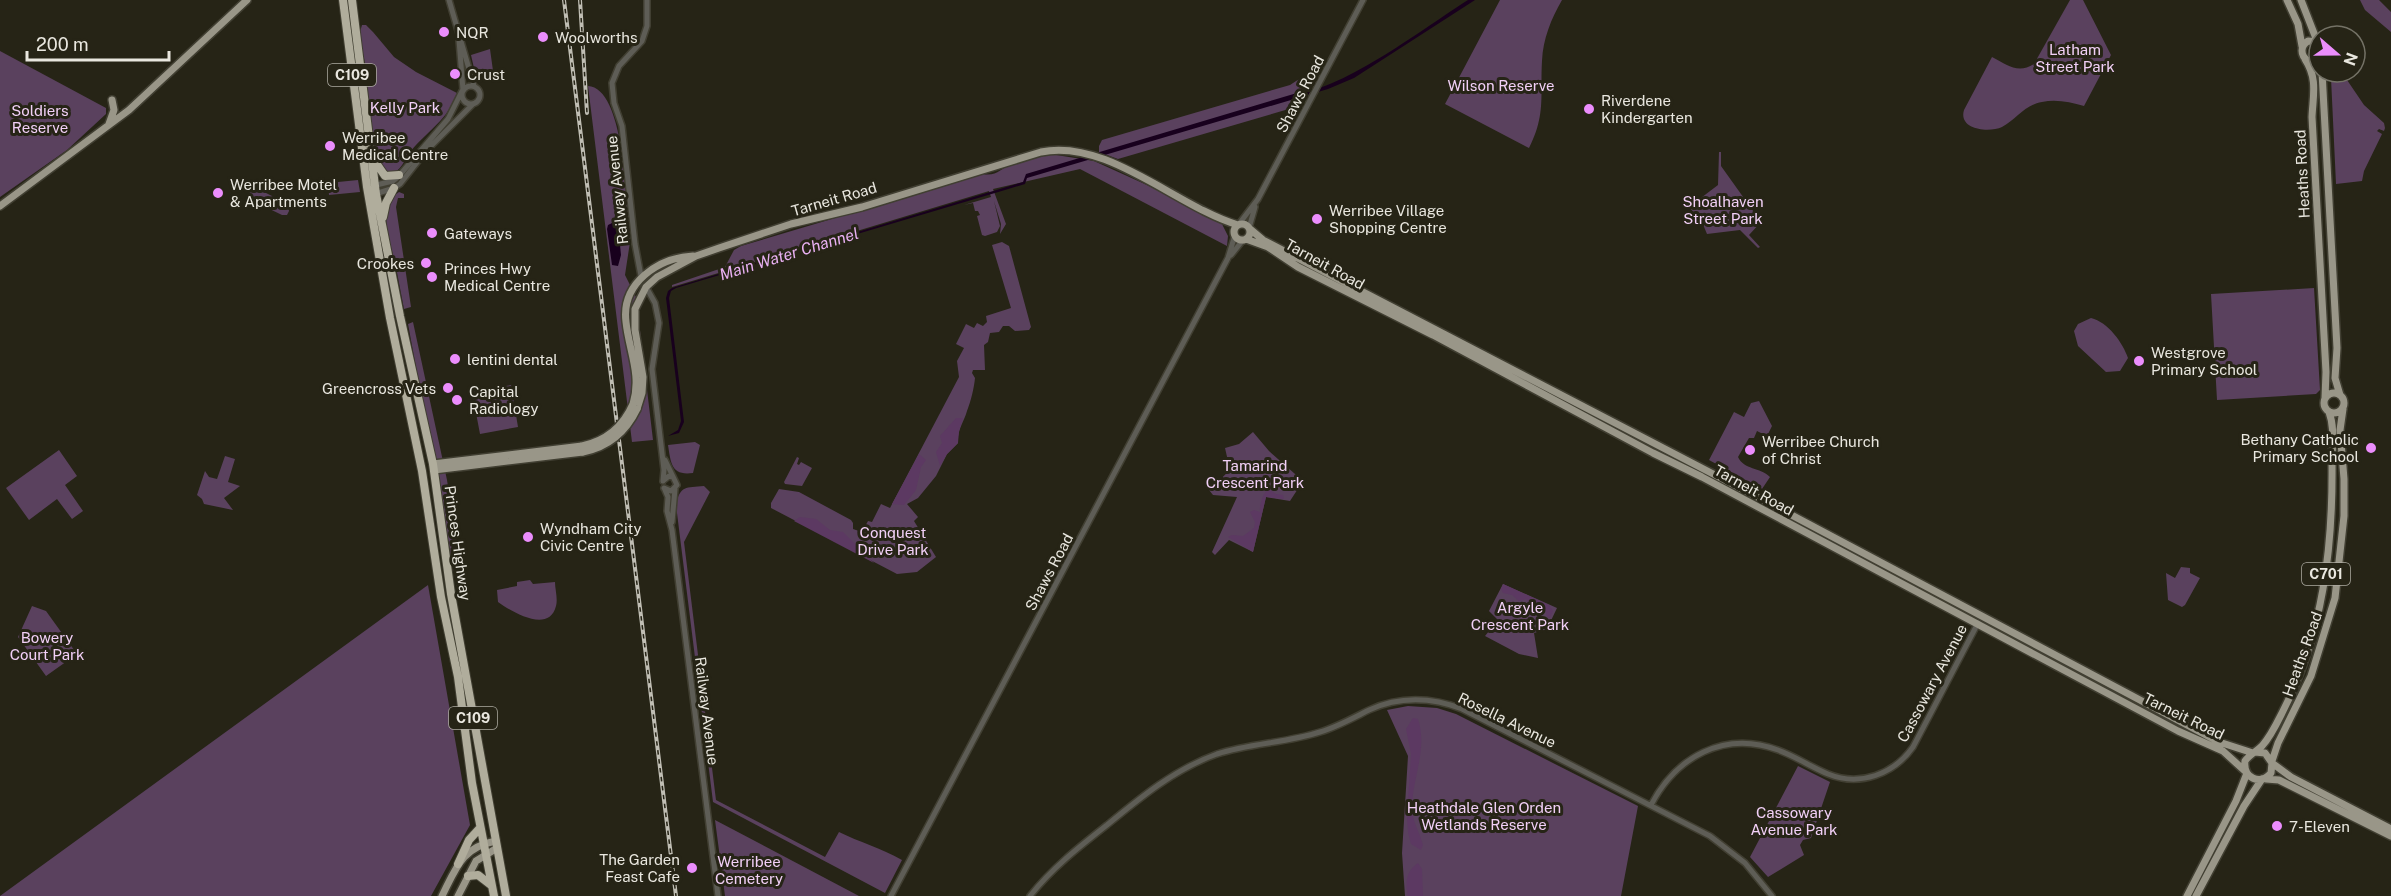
<svg xmlns="http://www.w3.org/2000/svg" width="2391" height="896" viewBox="0 0 2391 896" font-family="'Public Sans',sans-serif">
  <style>
    .green { fill: #5a415e }
    .forest { fill: #5c3962 }
    .water { fill: #18001d }
    .lines { fill: none; stroke-linecap: round; stroke-linejoin: round }
    .minor-casing { stroke: #413f32; stroke-width: 8 }
    .major-casing { stroke: #413f32; stroke-width: 10 }
    .highway-casing { stroke: #413f32; stroke-width: 10 }
    .minor { stroke: #5e5d56; stroke-width: 5 }
    .major { stroke: #999688; stroke-width: 7 }
    .highway { stroke: #b0ad9c; stroke-width: 8 }
    .rail-casing { stroke: #c0beb4; stroke-width: 4 }
    .rail { stroke: #262416; stroke-width: 1.5; stroke-dasharray: 4.5; stroke-linecap: butt }
    .major-bridge-casing { stroke: #413f32; stroke-width: 10; stroke-linecap: butt }
    .major-bridge { stroke: #999688; stroke-width: 7 }
    .poi-dot { fill: #eb8dfc; stroke: #262416; stroke-width: 2 }
    .labels { text-anchor: middle; dominant-baseline: central; stroke-width: 6; stroke-linejoin: round; paint-order: stroke }
    .shield { fill: #262416; stroke: #aeaca3; stroke-width: 1.5 }
    .shield-label { font-size: 14px; font-weight: bold; fill: #e9e7df }
    .poi-label { font-size: 15px; fill: #e9e7df; stroke: #262416; text-anchor: start }
    .park-label { font-size: 15px; fill: #f2d0f7; stroke: #262416 }
    .street-label { font-size: 15px; fill: #e9e7df; stroke: #262416 }
    .water-label { font-size: 16px; font-style: italic; fill: #e8b0f2; stroke: #262416 }
  </style>
  <rect width="100%" height="100%" fill="#262416"/>
  <path class="green" d="M1500 0H1562C1551 19 1543 39 1542 61 1540 95 1546 115 1529 148L1445 104Z
    M2070 0H2083L2111 55 2084 106C2070 102 2056 99 2042 102 2024 105 2017 119 2002 127 1989 133 1958 130 1964 110L1992 57C2007 65 2018 74 2034 64Z
    M2360 0H2379L2391 12V32L2365 10Z
    M362 25H366L373 32 394 57 416 72 457 93C449 119 427 131 411 151 405 159 403 167 394 173H385L379 164C376 148 363 88 368 77L359 35Z
    M490 49 494 78 477 81 471 55Z
    M0 51 106 108V114L67 150 0 197Z
    M1319 66 1299 106 1118 159 1099 152V146L1102 140 1290 85Z
    M2335 74 2345 77 2364 105 2384 123 2385 128 2384 131 2379 129 2377 131 2382 134 2364 171 2362 181 2336 184 2331 78Z
    M588 86C624 88 626 198 629 226L630 242 625 275 636 297 653 440 632 442Z
    M1719 152H1721V166L1761 222 1749 235 1760 247 1758 248 1740 230 1707 234 1702 222 1689 207 1718 185Z
    M1050 154 1094 161 1180 200 1222 224 1228 236 1227 246 1080 169 993 189 1006 224 1000 234 1001 224 994 201 1000 226 997 232 985 236 982 235 977 216 980 215 978 211H975L973 203 964 205 991 197 989 191 672 287V285L725 267 734 250 741 246 983 174C996 177 1001 168 1013 164 1025 160 1038 157 1050 154Z
    M358 180 360 192 329 195 328 183Z
    M248 184 288 204 289 211 287 215H282L249 199Z
    M399 192 404 194V198H398L396 207 411 307 404 309C401 293 398 278 395 262 390 241 376 207 399 192Z
    M1002 242 1009 246 1031 327 1029 330 1015 331 1009 326H1003L999 332 990 333 988 342 984 345 985 370H973L972 373 975 378C974 388 971 401 967 411 964 422 957 430 958 443L947 454 936 476 918 498 907 504 918 517 914 521 936 557 917 572 897 574 771 508V503L779 489 799 492 851 520 853 523V529L862 532 868 521 872 522 881 504 890 508 959 377 957 361 964 348 956 344 966 324 974 328 977 323 983 326 987 322 986 316 1011 308 992 245Z
    M2314 288 2320 390 2316 394 2217 400 2211 294Z
    M2091 318C2108 322 2123 343 2128 358L2120 371 2106 372 2078 346 2074 331 2078 324Z
    M413 322 447 480 464 586 462 590 457 588 408 324Z
    M511 385 518 427 480 434 472 392Z
    M1759 401 1772 426 1767 436 1757 431 1754 438H1749L1738 457C1744 470 1760 467 1770 477L1762 489 1709 460 1734 412 1744 417 1751 403Z
    M1253 432 1269 451 1303 481 1290 501 1266 497 1253 552 1229 540 1215 555 1212 552 1237 497 1213 495 1209 490 1230 470 1225 448 1239 444Z
    M695 442 700 445 693 473C671 476 671 463 668 445Z
    M59 450 77 476 65 485 83 511 72 519 57 499 29 520 6 488Z
    M225 456 235 459 228 482 240 486 224 498 233 510 204 504 202 499 197 495 205 471 209 477 217 479Z
    M797 457 799 458 797 464 799 465 801 462 812 468 802 486 785 484 784 482Z
    M704 486 710 492 684 542 716 800 825 857 839 832C859 842 881 848 902 860L885 893 713 802 676 505C680 485 686 488 704 486Z
    M2181 567 2190 568V573L2200 578 2185 605 2182 607 2168 600 2166 573 2175 578Z
    M530 580 533 584 555 582C555 589 558 599 556 606 549 634 512 612 498 602L497 590 517 586V582Z
    M1503 584 1557 608 1547 629 1534 633 1538 658 1519 654 1485 636 1498 620 1489 611Z
    M428 585 470 825 431 896H0Z
    M32 606 46 611 77 654 46 676 18 637Z
    M1408 706 1437 708 1456 714 1638 806 1621 896H1405L1402 853 1408 756 1387 710Z
    M1798 766 1830 782 1811 838 1803 840 1800 845 1804 855 1768 877 1750 857Z
    M715 820 859 896H725Z"/>
  <path class="forest" d="M956 418H963L959 431 958 443 947 454 940 466 936 452 942 443 940 436Z
    M919 454 926 460 921 467 916 490 904 505 892 504Z
    M1269 489 1276 494 1283 495 1284 499 1266 497 1253 552 1228 537 1232 535 1243 536 1254 528 1255 522 1250 512 1254 510 1260 512C1259 505 1263 492 1269 489Z
    M800 517 816 519 830 530 843 532 874 563 794 521Z
    M1503 584 1549 605 1553 611 1550 618 1547 617 1545 609 1541 607 1537 609 1526 599 1519 601 1512 595 1503 593 1501 589Z
    M1413 718 1418 719C1428 750 1412 778 1412 809 1412 821 1420 833 1423 845L1421 850 1411 844 1408 832 1407 818 1411 754 1406 729Z
    M1418 863 1422 869 1423 896H1408C1405 883 1406 871 1418 863Z"/>
  <path class="water" d="M1468 0H1475L1354 78 1328 89 1027 178 1025 184 1005 190 676 288 671 291 669 298 684 422 679 433 668 436 678 430 681 421 666 298 668 291 672 288 1023 182 1026 174 1297 93C1343 90 1427 26 1468 0Z
    M614 222 618 225 621 255 618 266 612 265 607 229 608 225Z"/>
  <g class="lines">
    <g class="minor-casing">
      <path id="minor" d="M449 0 474 86
        M459 40 463 90
        M462 95a9 9 0 1 1 18 0a9 9 0 1 1-18 0Z
        M372 186 393 181 398 177 448 119 462 91
        M375 194 394 188 400 184 426 151 473 104
        M1239 224 1258 199 1363 0
        M1249 228 1255 207
        M1231 255 1243 240
        M641 276 635 244 622 126 614 103 612 83 619 66 642 41 647 26V0
        M646 287 655 303 659 323 652 369 664 470 663 481
        M664 480 669 476 673 477
        M664 488 671 491 677 485 665 460
        M665 490 668 497 667 511 672 530 718 896
        M672 522 675 489
        M1651 805C1676 757 1724 730 1778 750 1795 756 1811 767 1828 774 1860 787 1894 774 1913 747L1978 623
        M891 896 1228 258 1235 235
        M1030 896C1052 868 1079 847 1107 825 1141 797 1175 769 1217 754 1251 743 1286 743 1320 732 1337 727 1353 718 1369 710 1399 696 1432 697 1462 709L1710 836 1745 863 1772 896"/>
    </g>
    <g class="major-casing">
      <path id="major" d="M2287 0 2298 24 2302 46
        M2301 0 2317 41
        M2319 42 2308 41C2300 46 2300 55 2308 61L2319 60
        M2305 59C2318 79 2313 95 2312 117L2326 372 2325 398
        M2322 72 2337 348 2335 378 2340 395
        M109 124 114 110 112 100
        M0 206 129 110 247 0
        M1234 232a8 8 0 1 1 16 0a8 8 0 1 1-16 0Z
        M1250 229 1263 240 1767 502 2219 742 2253 753
        M1246 239 1268 247 1298 267 1433 335 1653 453 1702 477 2178 731 2223 751 2246 772
        M2324 403a10 10 0 1 1 20 0a10 10 0 1 1-20 0Z
        M633 404C642 375 629 351 626 322 621 283 658 258 693 256
        M637 409 642 393 643 377 635 330V309L646 287 657 277 696 256 719 248 791 224 862 207 1041 152C1107 138 1177 207 1238 225
        M433 464 582 446
        M434 470 583 452
        M2255 752 2265 753 2272 763 2271 773C2260 786 2243 778 2245 761 2250 754 2256 752 2262 746 2271 736 2277 723 2283 711 2323 633 2333 548 2332 462 2332 445 2335 428 2329 412
        M2272 761 2278 743 2311 676 2335 598 2344 516V479L2340 430 2343 409
        M2272 763 2291 777 2391 829
        M2266 779 2279 780 2391 836
        M442 896C456 868 462 847 496 841
        M458 896 476 861 497 848
        M2187 896 2236 801 2247 773
        M2196 896 2244 806 2262 779"/>
    </g>
    <g class="highway-casing">
      <path id="highway" d="M343 0 367 187 390 318 422 471 441 597 458 677 472 783 494 896
        M352 0 376 194 400 316 433 464 451 594 506 896
        M374 160 385 176 399 175
        M383 217 386 203 394 188
        M458 864 469 840 480 828
        M468 876 478 875 491 885"/>
    </g>
    <use href="#minor" class="minor"/>
    <use href="#major" class="major"/>
    <use href="#highway" class="highway"/>
    <g class="rail-casing">
      <path id="rail" d="M564 0 676 896
        M580 0 587 113"/>
    </g>
    <use href="#rail" class="rail"/>
    <g class="major-bridge-casing">
      <path id="major-bridge" d="M582 446C606 441 623 427 633 404
        M583 452C608 447 626 432 637 409"/>
    </g>
    <use href="#major-bridge" class="major-bridge"/>
  </g>
  <g class="poi-dot">
    <circle cx="444" cy="32" r="6"/>
    <circle cx="543" cy="37" r="6"/>
    <circle cx="455" cy="74" r="6"/>
    <circle cx="1589" cy="109" r="6"/>
    <circle cx="330" cy="146" r="6"/>
    <circle cx="218" cy="193" r="6"/>
    <circle cx="1317" cy="219" r="6"/>
    <circle cx="432" cy="233" r="6"/>
    <circle cx="426" cy="263" r="6"/>
    <circle cx="432" cy="277" r="6"/>
    <circle cx="455" cy="359" r="6"/>
    <circle cx="2139" cy="361" r="6"/>
    <circle cx="448" cy="388" r="6"/>
    <circle cx="457" cy="400" r="6"/>
    <circle cx="2371" cy="448" r="6"/>
    <circle cx="1750" cy="450" r="6"/>
    <circle cx="528" cy="537" r="6"/>
    <circle cx="2277" cy="826" r="6"/>
    <circle cx="692" cy="868" r="6"/>
  </g>
  <g class="labels">
    <g class="shield">
      <rect x="328" y="64" width="48" height="22" rx="4.5"/>
      <rect x="2302" y="563" width="48" height="22" rx="4.5"/>
      <rect x="449" y="707" width="48" height="22" rx="4.5"/>
    </g>
    <g class="shield-label">
      <text x="352" y="75">C109</text>
      <text x="2326" y="574">C701</text>
      <text x="473" y="718">C109</text>
    </g>
    <g class="poi-label">
      <text x="456" y="32">NQR</text>
      <text x="555" y="37">Woolworths</text>
      <text x="467" y="74">Crust</text>
      <text x="1601" y="100">Riverdene<tspan x="1601" dy="17">Kindergarten</tspan></text>
      <text x="342" y="137">Werribee<tspan x="342" dy="17">Medical Centre</tspan></text>
      <text x="230" y="184">Werribee Motel<tspan x="230" dy="17">&amp; Apartments</tspan></text>
      <text x="1329" y="210">Werribee Village<tspan x="1329" dy="17">Shopping Centre</tspan></text>
      <text x="444" y="233">Gateways</text>
      <text x="414" y="263" text-anchor="end">Crookes</text>
      <text x="444" y="268">Princes Hwy<tspan x="444" dy="17">Medical Centre</tspan></text>
      <text x="2151" y="352">Westgrove<tspan x="2151" dy="17">Primary School</tspan></text>
      <text x="467" y="359">lentini dental</text>
      <text x="436" y="388" text-anchor="end">Greencross Vets</text>
      <text x="469" y="391">Capital<tspan x="469" dy="17">Radiology</tspan></text>
      <text x="2359" y="439" text-anchor="end">Bethany Catholic<tspan x="2359" dy="17">Primary School</tspan></text>
      <text x="1762" y="441">Werribee Church<tspan x="1762" dy="17">of Christ</tspan></text>
      <text x="540" y="528">Wyndham City<tspan x="540" dy="17">Civic Centre</tspan></text>
      <text x="2289" y="826">7-Eleven</text>
      <text x="680" y="859" text-anchor="end">The Garden<tspan x="680" dy="17">Feast Cafe</tspan></text>
    </g>
    <g class="park-label">
      <text x="2075" y="49">Latham<tspan x="2075" dy="17">Street Park</tspan></text>
      <text x="1501" y="85">Wilson Reserve</text>
      <text x="405" y="107">Kelly Park</text>
      <text x="40" y="110">Soldiers<tspan x="40" dy="17">Reserve</tspan></text>
      <text x="1723" y="201">Shoalhaven<tspan x="1723" dy="17">Street Park</tspan></text>
      <text x="1255" y="465">Tamarind<tspan x="1255" dy="17">Crescent Park</tspan></text>
      <text x="893" y="532">Conquest<tspan x="893" dy="17">Drive Park</tspan></text>
      <text x="1520" y="607">Argyle<tspan x="1520" dy="17">Crescent Park</tspan></text>
      <text x="47" y="637">Bowery<tspan x="47" dy="17">Court Park</tspan></text>
      <text x="1484" y="807">Heathdale Glen Orden<tspan x="1484" dy="17">Wetlands Reserve</tspan></text>
      <text x="1794" y="812">Cassowary<tspan x="1794" dy="17">Avenue Park</tspan></text>
      <text x="749" y="861">Werribee<tspan x="749" dy="17">Cemetery</tspan></text>
    </g>
    <g class="street-label">
      <text transform="translate(1300 94) rotate(-62)">Shaws Road</text>
      <text transform="translate(2302 174) rotate(-93)">Heaths Road</text>
      <text transform="translate(617 190) rotate(-96)">Railway Avenue</text>
      <text transform="translate(834 199) rotate(-16)">Tarneit Road</text>
      <text transform="translate(1325 264) rotate(29)">Tarneit Road</text>
      <text transform="translate(1754 490) rotate(29)">Tarneit Road</text>
      <text transform="translate(458 543) rotate(82)">Princes Highway</text>
      <text transform="translate(1049 572) rotate(-62)">Shaws Road</text>
      <text transform="translate(2302 654) rotate(-70)">Heaths Road</text>
      <text transform="translate(1932 683) rotate(-62)">Cassowary Avenue</text>
      <text transform="translate(707 711) rotate(83)">Railway Avenue</text>
      <text transform="translate(2184 716) rotate(26)">Tarneit Road</text>
      <text transform="translate(1507 720) rotate(26)">Rosella Avenue</text>
    </g>
    <g class="water-label">
      <text transform="translate(789 254) rotate(-17)">Main Water Channel</text>
    </g>
  </g>
  <g transform="translate(2337 54) rotate(110)"><circle r="28" fill="#262416" stroke="#747266" stroke-width="1.5"/>
  <path d="M0-4.5L10 22L0 15L-10 22Z" fill="#eb8dfc"/>
  <text y="-9" font-size="16" font-weight="bold" text-anchor="middle" fill="#e9e7df">N</text>
  </g>
  <path d="M27 51v9h142v-9" fill="none" stroke="#e9e7df" stroke-width="3"/>
  <text x="36" y="51" font-size="18" fill="#e9e7df" stroke="#262416" stroke-width="4.5" paint-order="stroke">200 m</text>
</svg>
